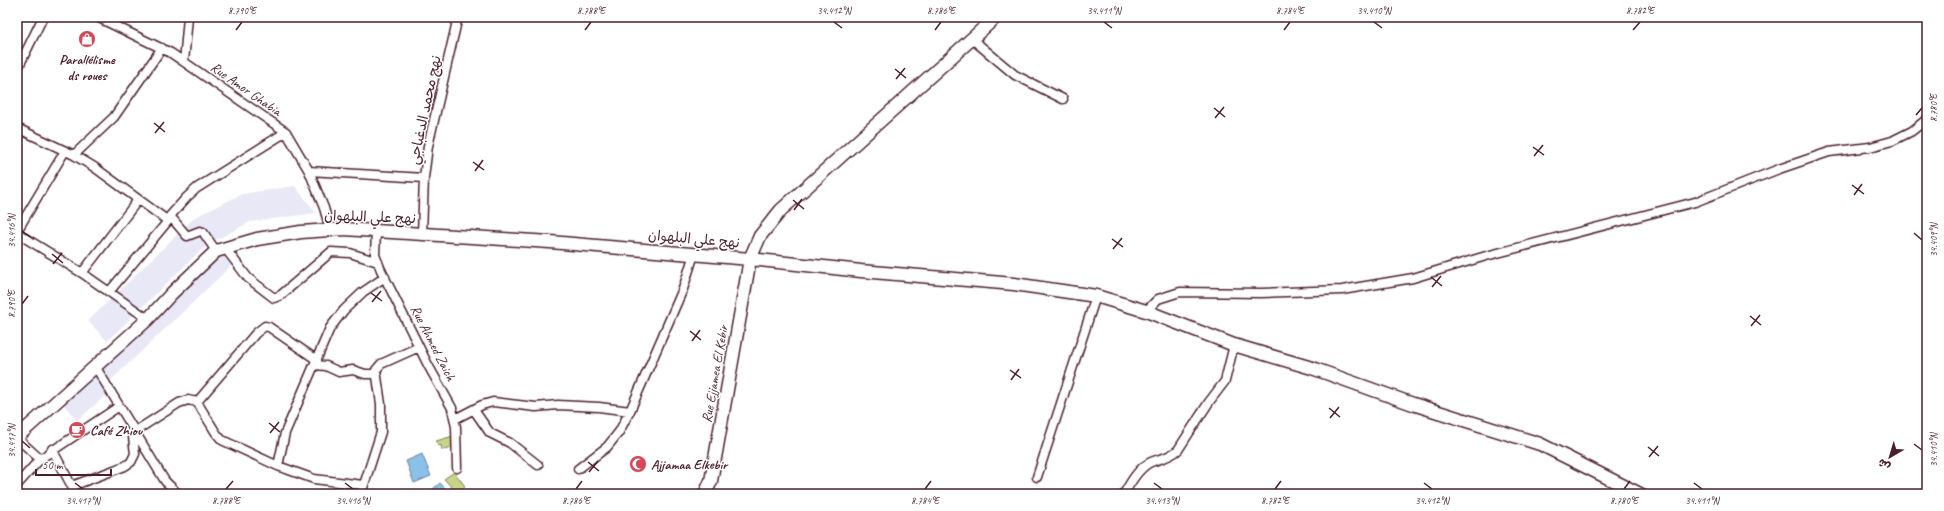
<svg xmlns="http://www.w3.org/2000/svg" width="1944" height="511" viewBox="0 0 1944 511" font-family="Caveat,'Playpen Sans Arabic',sans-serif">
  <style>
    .built { fill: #e9e8f6 }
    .green { fill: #c6d589; stroke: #887a5a }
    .water { fill: #8ac1e8; stroke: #70809c }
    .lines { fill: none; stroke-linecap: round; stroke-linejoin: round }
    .street-casing { stroke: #4a1f2b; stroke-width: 11 }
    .secondary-casing { stroke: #4a1f2b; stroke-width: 15 }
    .street { stroke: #fff; stroke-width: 8 }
    .secondary { stroke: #fff; stroke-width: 12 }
    .ticks { fill: none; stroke: #4a1f2b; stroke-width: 1.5 }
    .labels { text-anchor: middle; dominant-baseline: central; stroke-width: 3; stroke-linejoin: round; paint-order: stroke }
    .poi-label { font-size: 14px; font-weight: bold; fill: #4a1f2b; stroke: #fff; text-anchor: start }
    .street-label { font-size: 14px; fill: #4a1f2b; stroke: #fff }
    .neatline { fill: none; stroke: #4a1f2b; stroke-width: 1.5 }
    .ticks-label { font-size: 10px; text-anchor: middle; fill: #4a1f2b }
  </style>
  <rect width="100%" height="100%" fill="#fff"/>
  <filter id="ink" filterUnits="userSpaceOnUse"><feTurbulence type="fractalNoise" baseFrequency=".025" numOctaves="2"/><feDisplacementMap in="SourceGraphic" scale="8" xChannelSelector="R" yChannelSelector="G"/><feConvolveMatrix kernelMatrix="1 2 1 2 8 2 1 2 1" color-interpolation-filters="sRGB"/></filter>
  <g filter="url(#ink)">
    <path class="built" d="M295 186 316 213 250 222 218 239 200 251 107 341 88 321 195 217 242 194Z
      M229 251 232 265 109 382 98 366 205 263Z
      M92 370 106 395 77 421 62 402Z"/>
    <path class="green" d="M453 436 454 448 442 450 441 445 438 446 436 441Z
      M454 472 465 486 457 493 444 479Z"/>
    <path class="water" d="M422 454 431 476 414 483 406 461Z
      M440 483 451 494H427Z"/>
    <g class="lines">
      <g class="street-casing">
        <path id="street" d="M97 17 171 53 286 132 309 171 324 208 330 229
          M972 39 1015 75 1063 99
          M184 62 188 17
          M17 70 43 17
          M17 128 74 155 94 167 168 221 170 216 187 236 200 231 203 232 216 251
          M74 155 114 117 162 48
          M309 171 424 178
          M170 216 187 197 197 188 286 132
          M17 231 65 151
          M376 232 375 255 381 270 428 365 452 408 456 427 457 468
          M17 233 82 273 148 319
          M422 234 424 178 428 146 458 17
          M225 248 248 278 274 298 281 295 331 252 350 253 378 262
          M82 273 138 200
          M109 292 168 221
          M1146 311 1158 299 1180 292 1261 293 1342 290 1413 278 1486 256 1695 202 1779 169 1829 152 1870 147 1892 141 1912 131 1927 119
          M315 365 326 366 339 372 353 370 365 374H376
          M95 366 165 481 178 494
          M197 402 256 333 265 326 269 327 317 360
          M474 410 490 433 510 443 538 465
          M455 419 482 405 493 402 536 407 558 405 599 407 630 411
          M17 438 40 459 17 485
          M52 449 76 494
          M40 459 118 407
          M278 466 314 479 363 485
          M578 469 607 447 619 432 630 411 683 289 694 254
          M1037 477 1096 296
          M72 486 125 466 131 462 135 454 133 437 134 432 179 403 188 400 197 402 216 433 222 440 278 466 285 433 330 328 344 310 363 292 385 277
          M361 494 381 432V404L376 370 381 364 419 347
          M1124 494C1130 483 1139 467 1151 462 1161 458 1169 458 1178 450L1209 402 1225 381 1234 345"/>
      </g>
      <g class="secondary-casing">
        <path id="secondary" d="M17 437 148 319 172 293 216 251 257 239 301 232 344 229 550 242 750 259 861 271 1014 284 1096 296 1146 311 1234 345 1312 368 1413 404 1540 444 1640 494
          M705 494 711 481 750 259 760 236 781 210 996 17"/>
      </g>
      <use href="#street" class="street"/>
      <use href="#secondary" class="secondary"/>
    </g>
  </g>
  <path class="ticks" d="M834 22 842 28M1104 22 1112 28M1374 22 1382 28M236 30 242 22M585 30 591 22M935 30 941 22M1284 30 1290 22M1633 30 1640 22M895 69 906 78M896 79 905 68M1214 108 1225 117M1916 115 1922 108M1215 118 1224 107M154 123 165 132M155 133 164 122M1533 147 1544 155M1534 156 1543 145M473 162 484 170M475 171 483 160M1852 185 1864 194M1854 195 1862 184M793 200 804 209M794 210 802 199M22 231 30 237M1914 233 1922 240M1112 239 1123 247M1113 249 1122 238M52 254 63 263M53 264 62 253M1431 277 1442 286M1432 287 1441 276M371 293 382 301M372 302 381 291M22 304 28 296M1750 316 1761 325M1751 326 1760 315M690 331 701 340M692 341 700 330M1010 370 1021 378M1011 380 1019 369M1329 408 1340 417M1330 418 1339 407M269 423 280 432M270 433 279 422M22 441 30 448M1914 444 1922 450M1648 447 1659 456M1649 457 1658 446M588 462 599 471M589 472 598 461M75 483 83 489M345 483 353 489M1154 483 1162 489M1424 483 1432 489M1694 483 1702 489M226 489 233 481M576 489 582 481M925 489 931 481M1275 489 1281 481M1624 489 1630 481"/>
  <defs>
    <g id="shop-disc" transform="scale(0.9)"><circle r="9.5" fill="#d1495b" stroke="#fff"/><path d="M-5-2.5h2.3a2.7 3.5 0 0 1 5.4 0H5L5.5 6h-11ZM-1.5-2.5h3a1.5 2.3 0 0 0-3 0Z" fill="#fff"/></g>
    <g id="cafe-disc" transform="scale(0.9)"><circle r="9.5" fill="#d1495b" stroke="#fff"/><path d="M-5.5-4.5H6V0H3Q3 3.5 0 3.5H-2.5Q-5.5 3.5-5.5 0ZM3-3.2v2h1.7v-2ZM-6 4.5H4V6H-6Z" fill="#fff"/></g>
    <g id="mosque-disc" transform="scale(0.9)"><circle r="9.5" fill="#d1495b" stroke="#fff"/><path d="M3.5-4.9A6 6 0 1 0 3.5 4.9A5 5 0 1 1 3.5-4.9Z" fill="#fff"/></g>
  </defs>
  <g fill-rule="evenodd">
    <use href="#shop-disc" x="87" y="39"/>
    <use href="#cafe-disc" x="77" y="430"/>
    <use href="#mosque-disc" x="638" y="464"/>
  </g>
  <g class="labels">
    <g class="poi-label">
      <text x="87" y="59" text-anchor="middle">Parallélisme<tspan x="87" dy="16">ds roues</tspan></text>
      <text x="90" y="430">Café Zhiou</text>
      <text x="651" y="464">Ajjamaa Elkebir</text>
    </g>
    <g class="street-label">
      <text transform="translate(246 89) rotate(35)">Rue Amor Ghabia</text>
      <text transform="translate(425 110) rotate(-78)">نهج محمد الدغباجي</text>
      <text transform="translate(370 217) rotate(2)">نهج علي البلهوان</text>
      <text transform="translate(694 239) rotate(5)">نهج علي البلهوان</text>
      <text transform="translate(433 343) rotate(63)">Rue Ahmed Zaich</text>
      <text transform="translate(715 374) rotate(-80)">Rue Ejjamea El Kebir</text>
    </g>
  </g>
  <rect width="1944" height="511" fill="none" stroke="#fff" stroke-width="44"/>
  <g transform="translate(1890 457) rotate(218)" stroke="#ffffff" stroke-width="3" paint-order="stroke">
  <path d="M0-3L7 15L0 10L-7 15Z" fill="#4a1f2b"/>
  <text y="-6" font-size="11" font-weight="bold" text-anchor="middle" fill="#4a1f2b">ش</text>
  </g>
  <path d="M36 469v6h75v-6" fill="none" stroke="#4a1f2b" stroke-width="2"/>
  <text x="42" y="469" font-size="12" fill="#4a1f2b" stroke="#ffffff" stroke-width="3" paint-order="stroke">50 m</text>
  <rect x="22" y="22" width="1900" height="467" class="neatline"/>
  <g class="ticks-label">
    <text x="242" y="14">8.790°E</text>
    <text x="591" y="14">8.788°E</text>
    <text x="834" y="14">34.412°N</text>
    <text x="941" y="14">8.786°E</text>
    <text x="1104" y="14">34.411°N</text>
    <text x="1290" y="14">8.784°E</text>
    <text x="1374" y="14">34.410°N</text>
    <text x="1640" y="14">8.782°E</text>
    <text transform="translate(1933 108) rotate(-90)" y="4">8.780°E</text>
    <text transform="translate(11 231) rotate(-90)" y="4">34.416°N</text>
    <text transform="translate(1933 240) rotate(-90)" y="4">34.409°N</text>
    <text transform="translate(11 304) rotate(-90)" y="4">8.790°E</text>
    <text transform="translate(11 441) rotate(-90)" y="4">34.417°N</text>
    <text transform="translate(1933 450) rotate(-90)" y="4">34.410°N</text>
    <text x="83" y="504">34.417°N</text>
    <text x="226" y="504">8.788°E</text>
    <text x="353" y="504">34.416°N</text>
    <text x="576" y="504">8.786°E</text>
    <text x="925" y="504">8.784°E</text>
    <text x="1162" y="504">34.413°N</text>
    <text x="1275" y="504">8.782°E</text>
    <text x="1432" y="504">34.412°N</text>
    <text x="1624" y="504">8.780°E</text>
    <text x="1702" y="504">34.411°N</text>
  </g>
</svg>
